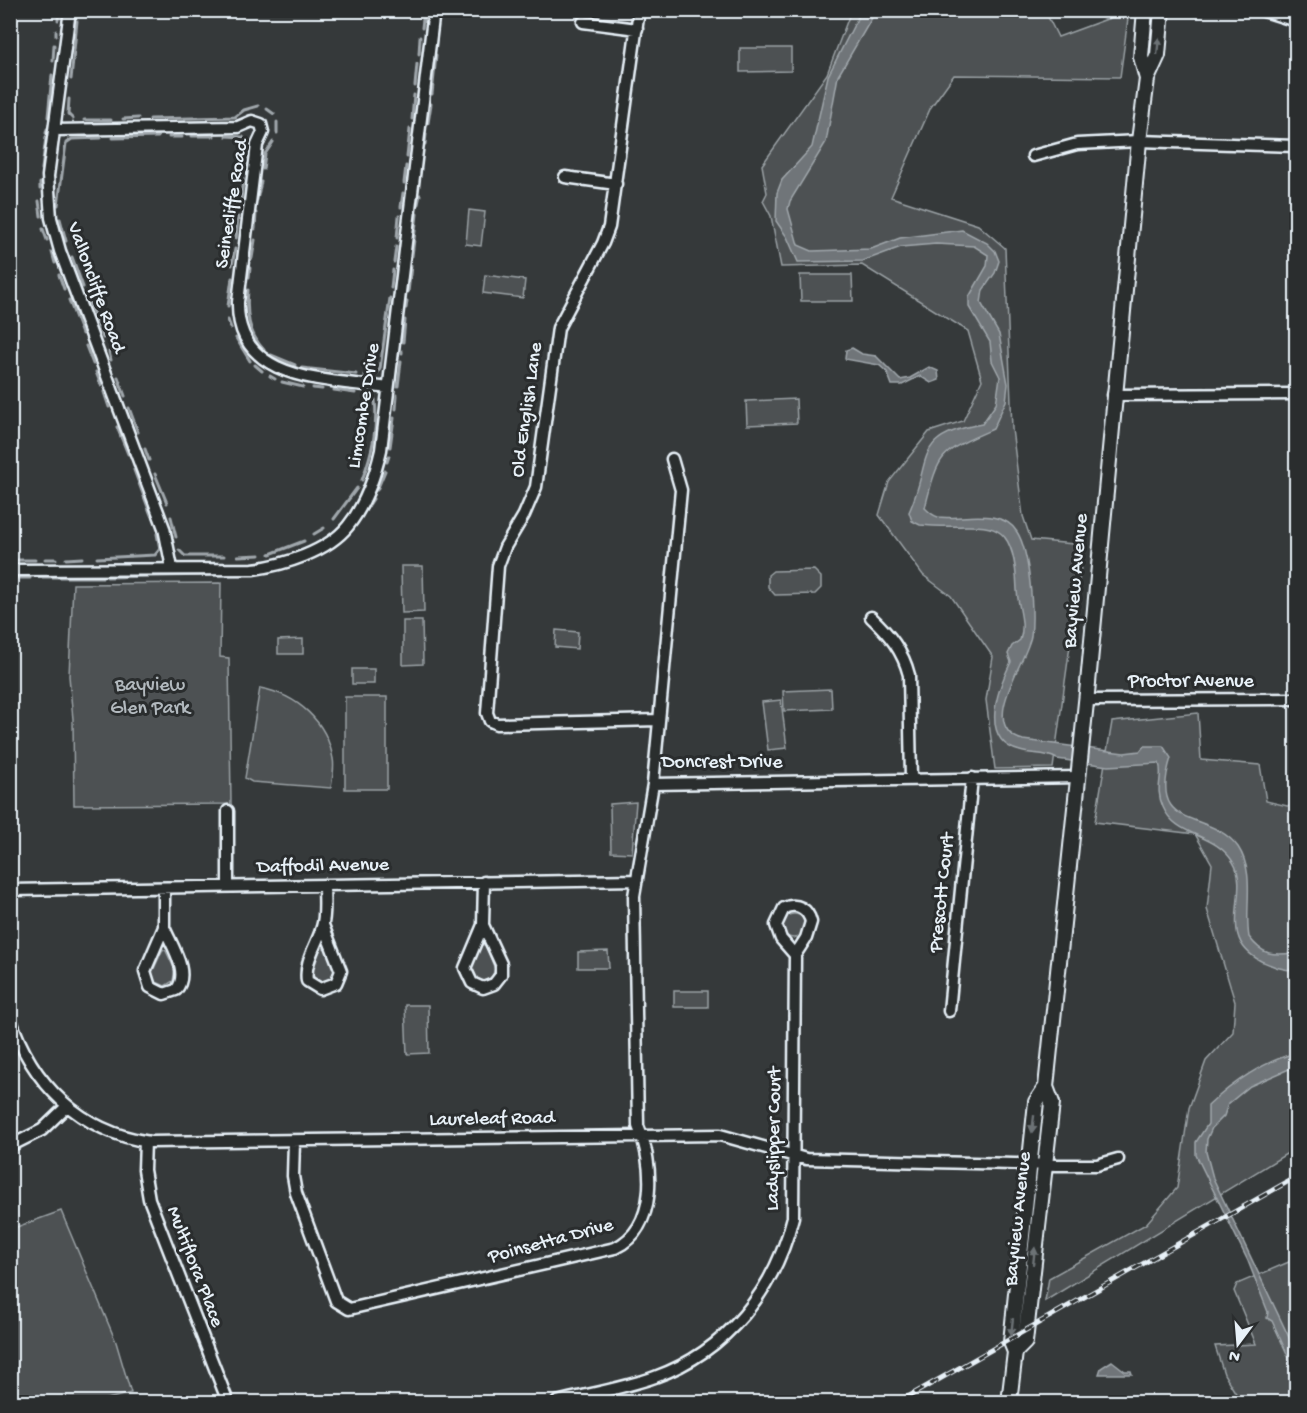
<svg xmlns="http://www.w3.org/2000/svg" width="1307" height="1413" viewBox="0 0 1307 1413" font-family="'Gochi Hand',sans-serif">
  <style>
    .green { fill: #4d5152; stroke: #9aa1a5; stroke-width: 1.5 }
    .water { fill: #707579; stroke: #a0a7ac; stroke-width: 1.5 }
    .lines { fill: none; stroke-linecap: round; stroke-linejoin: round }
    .stream { stroke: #a0a7ac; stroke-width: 3 }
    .minor-casing { stroke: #e8f1f8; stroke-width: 15 }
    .secondary-casing { stroke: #e8f1f8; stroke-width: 18 }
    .minor { stroke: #2a2d2e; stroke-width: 10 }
    .secondary { stroke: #2a2d2e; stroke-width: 14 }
    .rail-casing { stroke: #e8f1f8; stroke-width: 5 }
    .rail { stroke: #2a2d2e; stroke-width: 3; stroke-dasharray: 9; stroke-linecap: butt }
    .oneway { fill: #6c7275 }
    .labels { text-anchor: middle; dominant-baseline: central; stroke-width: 6; stroke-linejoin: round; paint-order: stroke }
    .street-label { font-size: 20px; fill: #e8f1f8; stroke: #2a2d2e }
    .park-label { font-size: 20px; fill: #b2b9be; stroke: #2a2d2e }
  </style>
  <rect width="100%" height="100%" fill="#35393a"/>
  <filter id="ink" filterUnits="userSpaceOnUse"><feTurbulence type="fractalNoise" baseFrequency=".0167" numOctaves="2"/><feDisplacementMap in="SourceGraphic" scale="12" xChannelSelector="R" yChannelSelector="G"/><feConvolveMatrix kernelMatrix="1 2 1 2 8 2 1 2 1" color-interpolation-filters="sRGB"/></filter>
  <g filter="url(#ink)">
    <path class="green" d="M851 11H1045L1058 37 1129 11 1120 77 954 75 931 107 891 197 978 225 1005 248 1012 429 1023 516 1031 540 1084 545 1053 768 995 769 986 700 993 657 951 596 923 575 879 515 889 482 929 432 963 421 982 380 968 331 862 265 781 267 771 216 763 201 767 193 762 165 827 74Z
      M740 48H791V71L740 72Z
      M469 210 485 212 481 246 466 244Z
      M485 275 525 280 523 298 483 293Z
      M852 275 853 301H801L800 275Z
      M796 399 797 423 747 425 746 401Z
      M401 566H423L424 612 402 613Z
      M814 570 821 577V588L815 594 775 595 768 587V575L773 571Z
      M221 583 220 657 229 658 231 804 74 805 73 719 69 676 73 584Z
      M403 621H422L423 664 403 665Z
      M556 630 578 632 577 649 555 647Z
      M303 639V654H278V640Z
      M352 669H374V684H352Z
      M260 688C297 695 327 721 333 759 335 768 332 779 331 788L252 782 245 778Z
      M831 689 832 709 784 711 783 691Z
      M345 697H387V789H345Z
      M781 700 787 748 768 750 762 702Z
      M1198 713 1201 760 1260 765 1266 801 1296 808V1148L1045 1301 1049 1278 1146 1224 1177 1188 1189 1108 1206 1061 1233 1032 1235 1002 1207 909 1212 864 1195 834 1095 822 1112 722Z
      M636 802 632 853 611 852 610 804Z
      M782 926a12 12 0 1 1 24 0a12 12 0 1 1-24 0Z
      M485 944 495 969 492 977 484 981 476 978 471 969 480 946Z
      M321 947 327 949 336 971 332 980C323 984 316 984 312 973Z
      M163 949 166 951 175 970 173 981 165 986 154 981 151 975Z
      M608 951 609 968H578V952Z
      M674 991H708V1007H674Z
      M405 1005H428L429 1053 407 1054Z
      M61 1211 116 1342 131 1393 96 1402H11V1229Z
      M1296 1259V1402H1241L1224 1374 1215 1346 1256 1344 1234 1291 1237 1284Z"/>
    <path class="water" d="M861 11H876L838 76 826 142 790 201 788 209 798 245 812 251 871 249 900 238 962 230 987 243 995 251 999 261 995 273 983 290 981 303 999 334 1008 384 1006 401 993 429C941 452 939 451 925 508 928 511 934 516 938 517 961 520 1002 507 1017 532 1030 552 1034 613 1031 636 1027 661 976 727 1023 740L1124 753 1140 751 1144 746H1163L1171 758C1147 834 1210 808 1238 847 1256 874 1244 908 1249 937 1264 957 1274 955 1296 953V970C1284 971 1273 966 1261 961 1214 937 1252 892 1233 862 1215 832 1176 838 1163 807 1154 786 1164 778 1159 763L1108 766 1057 759C1045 752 1032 755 1020 751 978 740 998 688 1011 662L1008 654 1012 646 1020 640C1026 623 1018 608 1017 590 1014 505 983 532 920 525L912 521 909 512C933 460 911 436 982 424L996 404 1000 377 992 361 990 342 969 307V297L987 266 988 255 974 246 936 244 901 247 863 261 798 262 787 237 776 221 777 193 782 180 812 147 828 76Z
      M852 348 862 354 876 356 900 380 910 378 929 367 938 371 939 380 931 383 920 376 902 385H892L887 372 879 365 845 359 846 350Z
      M1296 1053V1066L1250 1086 1228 1104 1224 1116 1212 1128 1207 1139 1206 1152 1213 1178 1296 1352V1402L1289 1358 1272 1321 1267 1318 1268 1312 1248 1261 1196 1155V1142L1208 1124V1106C1232 1083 1264 1061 1296 1053Z
      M1112 1361 1125 1371H1131L1132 1374H1099L1101 1368Z"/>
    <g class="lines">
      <path class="stream" d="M58 20 59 10
        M422 28 424 10
        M56 35V31
        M419 54 420 37
        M53 61 54 45
        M71 79 77 21
        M415 86 417 64
        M432 94 436 55
        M69 99 68 114 73 119
        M267 109 274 114
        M48 117 52 75
        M123 119 138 118
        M150 119 235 117 244 110 258 106
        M412 119 414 95
        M84 120H111
        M428 123 431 104
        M46 133 47 129
        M277 133V122
        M192 136H214
        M226 136 243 137 246 146 244 169
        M169 137H182
        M113 138 158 137
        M425 144 426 134
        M407 157 410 129
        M42 169 46 137
        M263 169 265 154 273 142
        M404 183 406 166
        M40 189V183
        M257 200 261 182
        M39 201 41 216
        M418 204 420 195
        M58 205 66 143 72 139 101 138
        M401 207 403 193
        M240 209 243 179
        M60 219 66 241
        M43 229 47 240
        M255 229 256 213
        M236 238 238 217
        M397 238 399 216
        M52 252 55 263
        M412 256 417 214
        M72 257 83 287
        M252 258 255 240
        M394 262 396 247
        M232 265 235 249
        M59 275 64 289
        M249 277 250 268
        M391 288 393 270
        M248 290C246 313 248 333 264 350
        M408 292 411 266
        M69 300 82 334
        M89 303 103 338
        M228 306 232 278
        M406 308 407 301
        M228 320 231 328
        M236 338 250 361
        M403 342 405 320
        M86 346 93 364
        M109 352 111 360
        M402 353V351
        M271 355 295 365
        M255 365 262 371
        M302 368 356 374
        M96 372 101 385
        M365 375H376L380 369 390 298
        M270 376 275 379
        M118 377 125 396
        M282 382 303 387
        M398 386 401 361
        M313 388 322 389
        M334 390 355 393
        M104 392 109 407
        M129 408 138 432
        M396 409 397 395
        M117 427 128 454
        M390 447 394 418
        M145 449 149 460
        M387 462 389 456
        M134 470 151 515
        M155 474 167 503
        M362 480C372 453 378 429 375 400L367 393
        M377 490 385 471
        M363 514 373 499
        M171 517 176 537
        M334 519 357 488
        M314 534 324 528
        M179 550 185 556H224
        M270 554 304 541
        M238 556 260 555
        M97 558 155 555 160 549 157 534
        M45 559H56
        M66 559 82 558
        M14 560H35
        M39 577H74
        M76 577H103
        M107 577 211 575
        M10 578H30"/>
      <g class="minor-casing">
        <path id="minor" d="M70 10 48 176 51 218 60 251 164 528 172 568
          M639 10 609 227 603 243 558 328 536 487 524 515 505 547 498 566 487 713 490 721 497 724 658 720
          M1264 11 1296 21
          M583 22 637 29
          M55 130 238 127 252 121 261 124 263 132 257 145 238 302C236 384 331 379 388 388
          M1033 156 1077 144 1139 141 1296 146
          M565 177 616 184
          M1113 395 1296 394
          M672 459 681 490 653 784 1079 777
          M10 570 253 569C284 565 327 552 348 526 365 505 375 476 381 450L434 10
          M871 617C889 634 903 651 909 675L911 779
          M1086 700 1296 699
          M228 811V887
          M10 890 637 880
          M323 925 341 971 336 983 320 989 307 981C304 961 317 945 322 927 326 915 324 898 324 885
          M483 925 501 964V975L494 984 483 988 472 983 465 968 483 925 484 882
          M164 927C171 945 191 973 176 990L164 994 150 987 145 971 164 927V888
          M949 1011 972 778
          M10 1017C31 1083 80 1132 150 1142L720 1135 806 1159 1057 1165H1097L1118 1159
          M145 1141 144 1170 149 1199 228 1402
          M294 1141 293 1176 296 1193 336 1301 349 1309 615 1248C658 1228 654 1163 638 1126L634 896 653 784
          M10 1146 42 1130 67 1106
          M557 1402C589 1394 624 1388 655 1377 727 1351 775 1290 793 1217L795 955 806 938 811 922C808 909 797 902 784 908L776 925 781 939 795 955"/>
      </g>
      <g class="secondary-casing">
        <path id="secondary" d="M1145 10 1141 57 1147 79
          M1015 1352 1025 1342 1052 1103 1046 1087 1088 683 1139 141 1147 79 1158 55 1162 10
          M1009 1402 1015 1352 1011 1342 1036 1102 1046 1087"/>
      </g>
      <use href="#minor" class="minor"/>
      <use href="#secondary" class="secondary"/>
      <g class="rail-casing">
        <path id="rail" d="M899 1402 1296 1177"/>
      </g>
      <use href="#rail" class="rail"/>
    </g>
    <defs><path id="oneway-solid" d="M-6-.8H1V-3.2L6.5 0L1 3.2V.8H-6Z" transform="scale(1.5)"/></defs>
    <g class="oneway">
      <use href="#oneway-solid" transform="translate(1158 46) rotate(-84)"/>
      <use href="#oneway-solid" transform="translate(1033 1124) rotate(97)"/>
      <use href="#oneway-solid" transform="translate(1034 1256) rotate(-84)"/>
      <use href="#oneway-solid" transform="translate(1012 1327) rotate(96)"/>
    </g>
  </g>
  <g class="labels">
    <g class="street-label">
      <text transform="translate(233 204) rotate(-81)">Seinecliffe Road</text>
      <text transform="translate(95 288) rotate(70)">Valloncliffe Road</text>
      <text transform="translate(365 406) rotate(-81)">Limcombe Drive</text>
      <text transform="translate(528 410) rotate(-82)">Old English Lane</text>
      <text transform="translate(1077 581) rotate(-85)">Bayview Avenue</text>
      <text x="1191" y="682">Proctor Avenue</text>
      <text x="722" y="763">Doncrest Drive</text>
      <text transform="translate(323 867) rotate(-1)">Daffodil Avenue</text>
      <text transform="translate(943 893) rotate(-84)">Prescott Court</text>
      <text transform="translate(492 1120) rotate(-1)">Laureleaf Road</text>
      <text transform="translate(775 1139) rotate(-89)">Ladyslipper Court</text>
      <text transform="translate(1019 1219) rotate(-84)">Bayview Avenue</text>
      <text transform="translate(551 1242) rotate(-15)">Poinsetta Drive</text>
      <text transform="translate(194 1267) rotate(69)">Multiflora Place</text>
    </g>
    <g class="park-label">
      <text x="150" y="686">Bayview<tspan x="150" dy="23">Glen Park</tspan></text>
    </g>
  </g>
  <rect width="1307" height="1413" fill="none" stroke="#2a2d2e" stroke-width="36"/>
  <rect x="18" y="18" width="1271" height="1377" fill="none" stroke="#e8f1f8" stroke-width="2" filter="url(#ink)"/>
  <g transform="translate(1238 1344) rotate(196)" stroke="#2a2d2e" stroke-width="4.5" paint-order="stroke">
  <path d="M0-4.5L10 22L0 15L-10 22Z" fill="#e8f1f8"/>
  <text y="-9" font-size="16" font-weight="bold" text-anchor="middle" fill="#e8f1f8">N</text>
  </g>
</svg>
